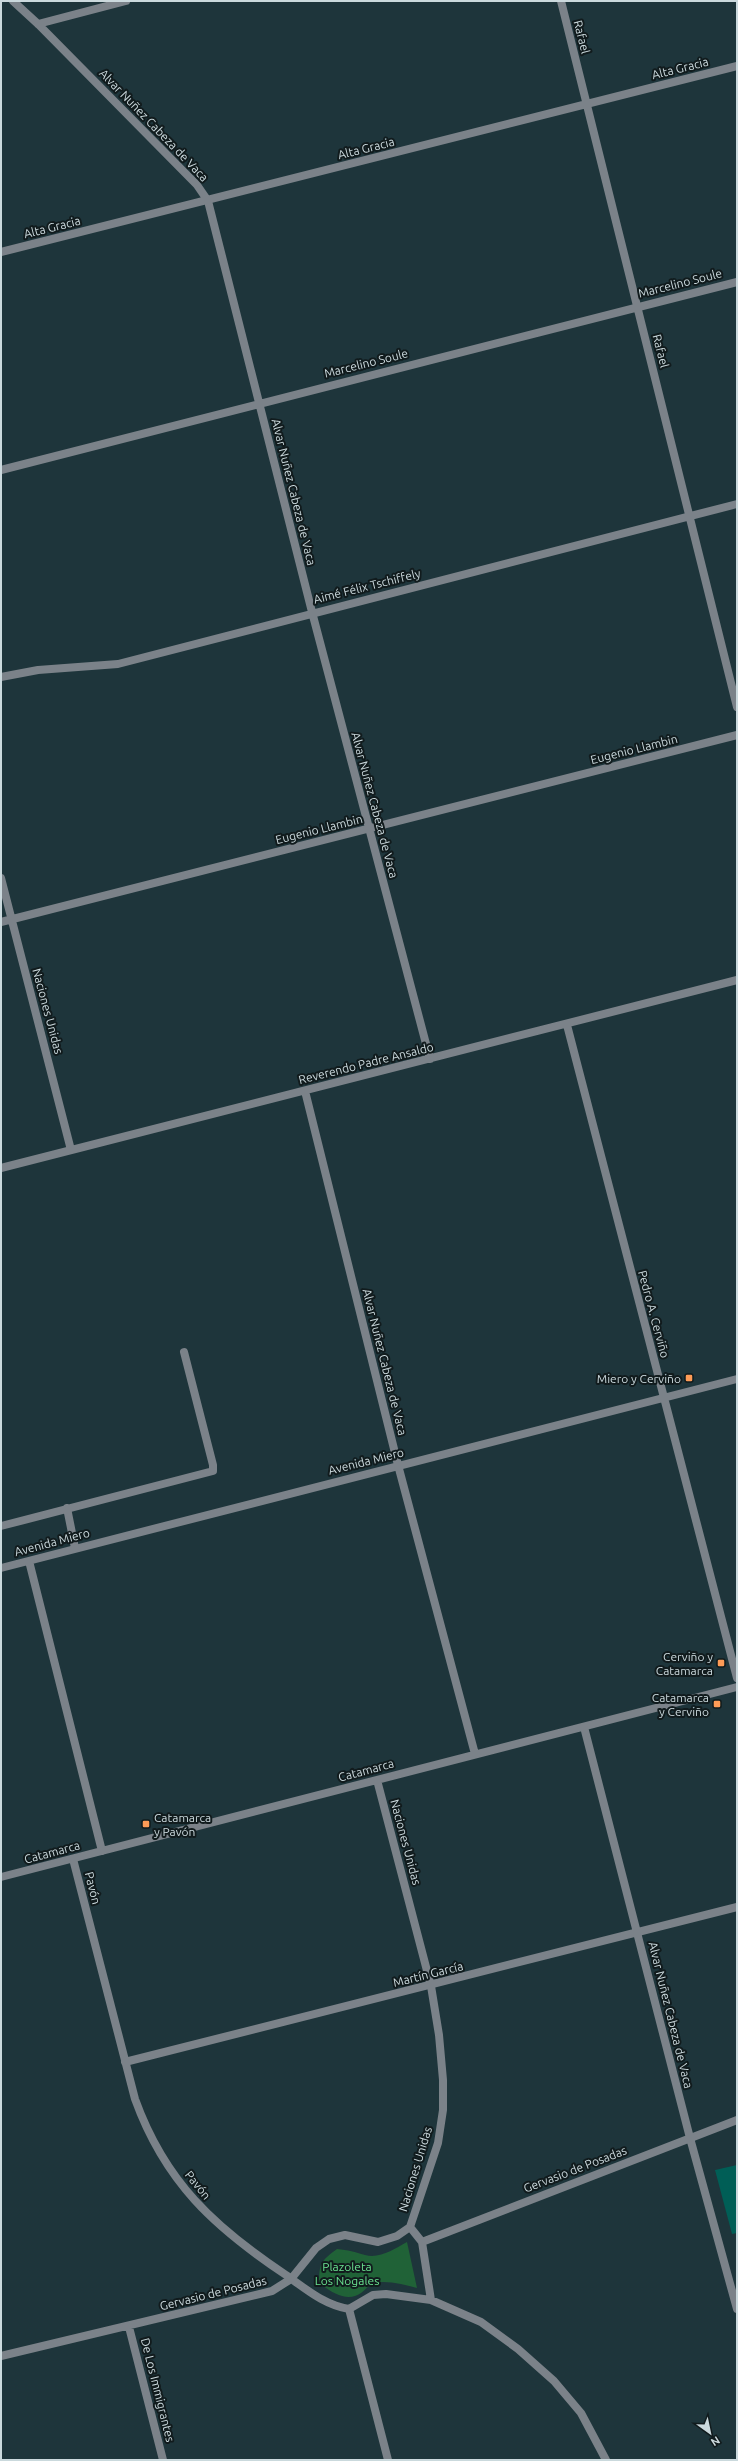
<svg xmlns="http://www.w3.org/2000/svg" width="738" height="2461" viewBox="0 0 738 2461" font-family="Ubuntu,sans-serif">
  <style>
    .green { fill: #206237 }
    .building { fill: #005e56 }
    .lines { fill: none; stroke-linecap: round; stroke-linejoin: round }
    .lane { stroke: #7b8289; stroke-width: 8 }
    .street { stroke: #7b8289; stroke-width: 8 }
    .poi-dot { fill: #fe9c57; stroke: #111b1d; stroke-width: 1.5 }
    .labels { text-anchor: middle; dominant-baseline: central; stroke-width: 4; stroke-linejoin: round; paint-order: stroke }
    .street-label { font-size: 12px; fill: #cbd9dd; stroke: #111b1d }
    .poi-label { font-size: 12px; fill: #cbd9dd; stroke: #111b1d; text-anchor: end }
    .park-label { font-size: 12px; fill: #6ae190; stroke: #111b1d }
  </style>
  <rect width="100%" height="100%" fill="#1e353b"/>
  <path class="green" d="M407 2242 417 2288C405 2285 387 2280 374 2283 370 2284 365 2290 361 2293 347 2303 331 2292 319 2283 319 2263 322 2260 337 2249 348 2250 355 2252 365 2255 380 2259 394 2249 407 2242Z"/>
  <path class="building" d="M737 2165V2233L732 2234 715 2170Z"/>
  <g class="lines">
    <path class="lane" d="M67 1508 75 1548
      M1 1526 213 1471V1465L184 1352"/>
    <path class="street" d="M13 1 38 24 197 185 208 201 312 612 430 1059
      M561 1 737 707
      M38 24 126 1
      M1 252 737 66
      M1 470 737 282
      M1 677 38 670 118 664 737 504
      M1 878 71 1150
      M1 922 737 735
      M567 1025 737 1678
      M305 1091 398 1465 475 1754
      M1 1168 737 980
      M29 1561 102 1851
      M1 1568 737 1379
      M584 1727 690 2138 737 2309
      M377 1780 431 1986 439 2035 443 2080V2110L438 2143 410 2227 422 2242 431 2300
      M73 1859 135 2099C165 2182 214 2227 286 2275 306 2289 324 2305 349 2309
      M1 1877 737 1687
      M125 2062 737 1907
      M422 2242 737 2120
      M349 2309 373 2295 386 2294 431 2300 481 2322 518 2349 554 2381 581 2413 606 2460
      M349 2309 388 2460
      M129 2327 163 2460
      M1 2356 272 2291 291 2279 316 2248 329 2239 345 2235 378 2242 397 2236 410 2227"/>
  </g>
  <g class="poi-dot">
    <rect x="685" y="1374" width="8" height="8" rx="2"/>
    <rect x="717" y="1659" width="8" height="8" rx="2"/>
    <rect x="713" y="1700" width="8" height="8" rx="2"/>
    <rect x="142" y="1820" width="8" height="8" rx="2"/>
  </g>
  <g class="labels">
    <g class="street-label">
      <text transform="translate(582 37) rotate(76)">Rafael</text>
      <text transform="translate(680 68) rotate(-14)">Alta Gracia</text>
      <text transform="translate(154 125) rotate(46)">Alvar Nuñez Cabeza de Vaca</text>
      <text transform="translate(366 148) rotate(-14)">Alta Gracia</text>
      <text transform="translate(52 227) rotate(-14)">Alta Gracia</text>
      <text transform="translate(680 283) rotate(-14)">Marcelino Soule</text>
      <text transform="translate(661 351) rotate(76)">Rafael</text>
      <text transform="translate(366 363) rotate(-14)">Marcelino Soule</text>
      <text transform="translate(294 492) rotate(76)">Alvar Nuñez Cabeza de Vaca</text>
      <text transform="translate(367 586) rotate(-14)">Aimé Félix Tschiffely</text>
      <text transform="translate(634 749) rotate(-14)">Eugenio Llambin</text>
      <text transform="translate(375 805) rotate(75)">Alvar Nuñez Cabeza de Vaca</text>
      <text transform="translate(319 829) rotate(-14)">Eugenio Llambin</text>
      <text transform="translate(48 1011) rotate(75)">Naciones Unidas</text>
      <text transform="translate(366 1063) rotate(-14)">Reverendo Padre Ansaldo</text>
      <text transform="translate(654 1314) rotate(75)">Pedro A. Cerviño</text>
      <text transform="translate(385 1362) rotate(76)">Alvar Nuñez Cabeza de Vaca</text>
      <text transform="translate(366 1461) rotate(-14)">Avenida Miero</text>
      <text transform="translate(52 1542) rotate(-15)">Avenida Miero</text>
      <text transform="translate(366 1770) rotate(-15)">Catamarca</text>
      <text transform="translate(406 1842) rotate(75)">Naciones Unidas</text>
      <text transform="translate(52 1852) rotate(-15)">Catamarca</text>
      <text transform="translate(93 1888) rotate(76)">Pavón</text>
      <text transform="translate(428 1974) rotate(-14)">Martín García</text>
      <text transform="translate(671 2015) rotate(76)">Alvar Nuñez Cabeza de Vaca</text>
      <text transform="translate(415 2169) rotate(-73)">Naciones Unidas</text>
      <text transform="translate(575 2169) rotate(-21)">Gervasio de Posadas</text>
      <text transform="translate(198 2185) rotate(51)">Pavón</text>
      <text transform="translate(213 2293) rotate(-14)">Gervasio de Posadas</text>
      <text transform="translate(158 2390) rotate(76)">De Los Immigrantes</text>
    </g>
    <g class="poi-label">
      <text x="681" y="1378">Miero y Cerviño</text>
      <text x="713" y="1656">Cerviño y<tspan x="713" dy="14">Catamarca</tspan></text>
      <text x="709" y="1697">Catamarca<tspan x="709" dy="14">y Cerviño</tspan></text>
      <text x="154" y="1817" text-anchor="start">Catamarca<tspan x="154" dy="14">y Pavón</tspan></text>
    </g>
    <g class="park-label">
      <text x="347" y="2266">Plazoleta<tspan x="347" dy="14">Los Nogales</tspan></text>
    </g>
  </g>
  <rect width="738" height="2461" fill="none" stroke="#cbd9dd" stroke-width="4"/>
  <g transform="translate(710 2433) rotate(147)" stroke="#111b1d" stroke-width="3" paint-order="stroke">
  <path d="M0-3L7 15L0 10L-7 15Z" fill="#cbd9dd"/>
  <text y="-6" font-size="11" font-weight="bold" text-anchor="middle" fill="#cbd9dd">N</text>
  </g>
</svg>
